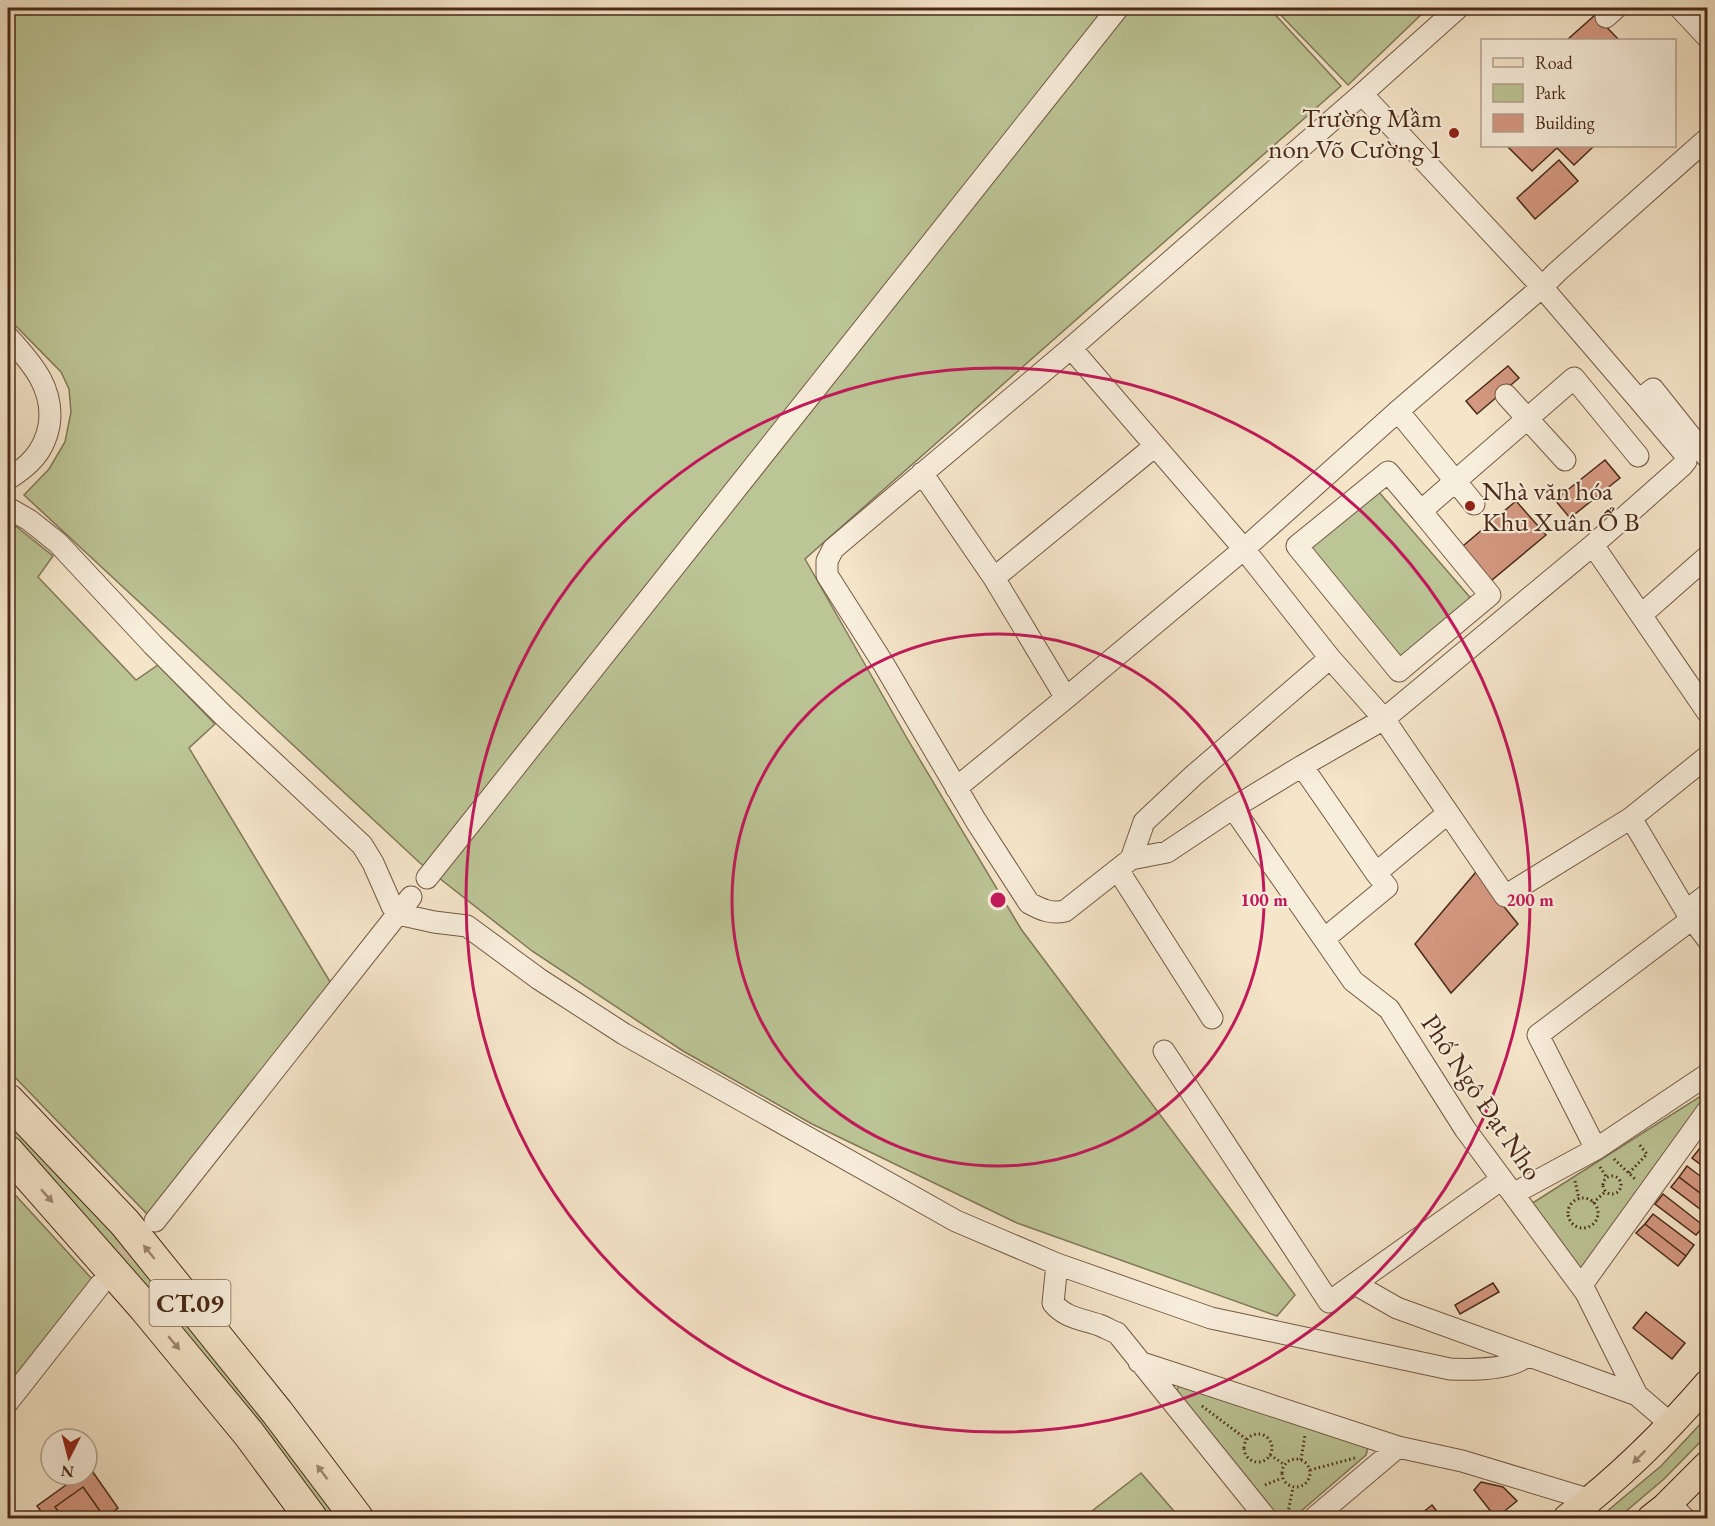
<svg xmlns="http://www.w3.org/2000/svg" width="1715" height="1526" viewBox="0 0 1715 1526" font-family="'EB Garamond',serif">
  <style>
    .green { fill: #bcc596; stroke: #827857; stroke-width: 1.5 }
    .building { fill: #d49881; stroke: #492a18; stroke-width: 1.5 }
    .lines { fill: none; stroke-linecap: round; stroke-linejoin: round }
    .minor-tunnel { stroke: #d3c0a6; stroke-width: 21; stroke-dasharray: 21 10; stroke-linecap: butt }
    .minor-casing { stroke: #745944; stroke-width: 23 }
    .major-casing { stroke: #492a18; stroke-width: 29 }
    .highway-casing { stroke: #492a18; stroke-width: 34 }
    .path { stroke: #492a18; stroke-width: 3; stroke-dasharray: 1.5 3; stroke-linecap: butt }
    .minor { stroke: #f8eedc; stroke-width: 21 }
    .major { stroke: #f5e5c9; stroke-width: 27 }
    .highway { stroke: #f5e5c9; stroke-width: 32 }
    .oneway { fill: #9f8870 }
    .ring { fill: none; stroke: #c2185b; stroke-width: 3 }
    .poi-dot { fill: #8f2418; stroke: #f8eedc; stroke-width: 2 }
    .labels { text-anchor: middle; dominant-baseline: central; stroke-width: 4.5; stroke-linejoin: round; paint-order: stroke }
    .shield { fill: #f8eedc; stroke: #7e6553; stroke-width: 1.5 }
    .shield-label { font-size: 26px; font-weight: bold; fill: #492a18 }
    .poi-label { font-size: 27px; fill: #492a18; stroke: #f8eedc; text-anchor: end }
    .street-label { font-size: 27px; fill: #492a18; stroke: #f8eedc }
    .centre { fill: #c2185b; stroke: #f8eedc; stroke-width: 3 }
    .ring-label { font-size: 18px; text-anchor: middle; font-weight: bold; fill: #c2185b; stroke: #f8eedc; stroke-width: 4.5; stroke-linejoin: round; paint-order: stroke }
  </style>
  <rect width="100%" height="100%" fill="#f5e5c9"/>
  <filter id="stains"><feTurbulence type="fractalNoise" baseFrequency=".00333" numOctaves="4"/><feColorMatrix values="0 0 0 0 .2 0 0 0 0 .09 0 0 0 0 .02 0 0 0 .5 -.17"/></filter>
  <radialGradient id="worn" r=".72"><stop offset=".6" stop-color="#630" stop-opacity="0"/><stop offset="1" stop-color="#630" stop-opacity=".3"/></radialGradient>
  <path class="green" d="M8 8H1269L1341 86 805 559 908 740 1021 929 1295 1295 1277 1316 1017 1223 812 1124 683 1051 532 951 420 863 24 495 49 469 65 442 71 412 69 389 61 372 8 318Z
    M1274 8H1428L1348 85Z
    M1378 491 1474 602 1402 663 1308 549Z
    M8 520 53 556 38 577 136 680 158 665 215 724 189 748 332 985 148 1215 8 1070Z
    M1707 1092V1104L1582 1270 1578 1268 1531 1204Z
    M8 1118 124 1243 343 1518H329L269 1438 41 1167 8 1132Z
    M8 1187 93 1280 8 1387Z
    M1180 1383 1368 1448 1366 1455 1293 1518H1279L1179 1394 1177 1390Z
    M1707 1417V1435L1664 1479 1618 1518H1599L1661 1466Z
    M1141 1473 1180 1518H1083Z"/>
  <path class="building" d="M1595 15 1619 40H1567Z
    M1507 146H1594L1574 165 1557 148 1532 171Z
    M1559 160 1578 181 1535 219 1517 198Z
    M1508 366 1519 378 1477 414 1466 401Z
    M1605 460 1620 478 1570 518 1555 500Z
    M1516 501 1546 535 1486 585 1457 551Z
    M1476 872 1518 924 1451 993 1415 944Z
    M1700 1148 1708 1154V1170L1692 1158Z
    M1687 1166 1708 1182V1199L1679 1177Z
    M1679 1177 1708 1199V1215L1671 1187Z
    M1663 1194 1704 1226 1696 1235 1655 1204Z
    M1653 1214 1694 1245 1686 1256 1645 1224Z
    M1645 1224 1686 1256 1678 1266 1636 1233Z
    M1493 1283 1499 1292 1460 1314 1455 1305Z
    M1646 1312 1685 1343 1672 1359 1633 1328Z
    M90 1468 118 1508 105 1518 83 1487 55 1507 63 1518H46L37 1506 80 1475H87V1470Z
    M1481 1482 1503 1487 1517 1501 1496 1518 1474 1490Z
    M83 1487 105 1518H106H63L55 1507Z
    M1432 1505 1442 1518H1426L1422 1513Z"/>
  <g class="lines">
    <path class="minor-tunnel" d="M105 1280 147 1230"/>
    <g class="minor-casing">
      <path id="minor" d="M1458 8 1362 94 1071 348 833 549 827 561V575L883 663 976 821 1029 903C1042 910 1051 914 1065 911L1131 859 1167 852 1233 808 1302 766 1384 719 1593 545 1682 466 1686 461 1684 453 1639 400
        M1680 8 1708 38
        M1606 17 1616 8
        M1362 94 1542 287 1639 400 1653 389 1708 458
        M8 337C32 363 55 389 49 426 44 452 29 466 8 479
        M1071 348 1244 549 1330 658 1384 719 1505 896 1631 818 1708 756
        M1506 395 1565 460
        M1398 411 1474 504
        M922 473 994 578 1066 698
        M8 508 29 520 58 543 153 645 224 716 362 845 373 863 392 906 398 914 434 922 467 926 539 979 624 1034 956 1221 1057 1264
        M1421 511 1388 472 1297 546 1399 671 1490 595 1421 511 1574 378 1638 456
        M1593 545 1708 713
        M994 578 1155 446
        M1641 615 1708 556
        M1302 766 1376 873 1448 813
        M956 788 1066 698 1244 549 1398 411 1542 287 1557 272 1708 138
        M1233 808 1353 981 1389 1009 1465 1129 1586 1293 1637 1395 1672 1425
        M1631 818 1686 911 1708 940
        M1131 859 1144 822 1193 776 1330 658
        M1118 870 1212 1018
        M427 878 1118 8
        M1686 911 1708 894
        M1692 919 1538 1035 1596 1149 1708 1074
        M1324 939 1387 887 1376 873
        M1164 1051 1329 1302 1502 1179
        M1513 1194 1596 1149
        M155 1221 411 897
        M1355 1284 1397 1308 1637 1395
        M1581 1286 1708 1110
        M1139 1362 1398 1447 1462 1461 1591 1500
        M8 1402 100 1285
        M1669 1503 1684 1518
        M1266 1518 1117 1333C1111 1331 1105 1327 1099 1325 1082 1319 1065 1318 1053 1303L1057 1264 1211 1318 1450 1369C1472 1370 1510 1370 1527 1356
        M1314 1518 1398 1447"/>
    </g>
    <g class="major-casing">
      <path id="major" d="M1567 1518C1619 1478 1665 1433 1708 1383
        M1651 1518 1665 1507 1708 1464"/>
    </g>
    <g class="highway-casing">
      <path id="highway" d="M8 1100 125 1223 277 1412 357 1518
        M8 1152 145 1308 249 1434 311 1518"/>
    </g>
    <path class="path" d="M1614 1159 1636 1180
      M1600 1167 1607 1178
      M1629 1173 1647 1154 1638 1143
      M1603 1185a9 9 0 1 1 18 0a9 9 0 1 1-18 0Z
      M1575 1181 1579 1199
      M1568 1213a15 15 0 1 1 30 0a15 15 0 1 1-30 0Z
      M1593 1203 1606 1191
      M1202 1406 1246 1439
      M1244 1448a14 14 0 1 1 28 0a14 14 0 1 1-28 0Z
      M1270 1455 1285 1465
      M1282 1473a14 14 0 1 1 28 0a14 14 0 1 1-28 0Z
      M1301 1460 1305 1435
      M1310 1470 1355 1458
      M1265 1485 1282 1478
      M1287 1518 1293 1487"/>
    <use href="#minor" class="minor"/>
    <use href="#major" class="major"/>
    <use href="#highway" class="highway"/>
  </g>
  <defs><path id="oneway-solid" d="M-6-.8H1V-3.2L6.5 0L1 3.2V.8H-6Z" transform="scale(1.5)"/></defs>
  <g class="oneway">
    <use href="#oneway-solid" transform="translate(47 1196) rotate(48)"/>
    <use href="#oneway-solid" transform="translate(149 1252) rotate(-129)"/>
    <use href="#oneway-solid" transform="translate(174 1343) rotate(50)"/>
    <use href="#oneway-solid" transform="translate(1639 1457) rotate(135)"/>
    <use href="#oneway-solid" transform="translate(322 1472) rotate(-127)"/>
  </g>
  <g class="ring">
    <circle cx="998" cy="900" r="266"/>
    <circle cx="998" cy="900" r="532"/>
  </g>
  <g class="poi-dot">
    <circle cx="1454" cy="133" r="6"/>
    <circle cx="1470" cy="506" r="6"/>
  </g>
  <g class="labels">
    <rect class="shield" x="149.5" y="1280" width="81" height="46" rx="4.5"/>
    <g class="shield-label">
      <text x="190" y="1303">CT.09</text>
    </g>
    <g class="poi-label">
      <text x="1442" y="117">Trường Mầm<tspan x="1442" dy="31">non Võ Cường 1</tspan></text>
      <text x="1482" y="490" text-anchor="start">Nhà văn hóa<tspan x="1482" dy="31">Khu Xuân Ổ B</tspan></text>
    </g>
    <g class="street-label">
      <text transform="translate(1482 1097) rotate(56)">Phố Ngô Đạt Nho</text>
    </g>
  </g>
  <circle cx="998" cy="900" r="9" class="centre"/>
  <g class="ring-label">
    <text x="1264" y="906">100 m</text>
    <text x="1530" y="906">200 m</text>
  </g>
  <rect width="1715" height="1526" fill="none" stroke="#f5e5c9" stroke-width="30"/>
  <rect x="9" y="9" width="1697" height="1508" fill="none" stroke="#492a18" stroke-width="3"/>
  <rect x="15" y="15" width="1685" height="1496" fill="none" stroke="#492a18" stroke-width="1.5"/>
  <rect x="1481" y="39" width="195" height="108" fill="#f8eedc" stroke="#b2a08e" stroke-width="1.5"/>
  <rect x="1493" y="58" width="30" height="9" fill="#f5e5c9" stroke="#b2a08e" stroke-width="1.5"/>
  <text x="1535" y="69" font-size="18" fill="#492a18">Road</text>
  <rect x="1493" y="84" width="30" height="18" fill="#bcc596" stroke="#b2a08e" stroke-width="1.5"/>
  <text x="1535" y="99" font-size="18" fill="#492a18">Park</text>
  <rect x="1493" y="114" width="30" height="18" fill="#d49881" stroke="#b2a08e" stroke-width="1.5"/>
  <text x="1535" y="129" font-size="18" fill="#492a18">Building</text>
  <g transform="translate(69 1457) rotate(186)"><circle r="28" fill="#f8eedc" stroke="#b2a08e" stroke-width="1.5"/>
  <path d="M0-4.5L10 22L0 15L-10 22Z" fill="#8f2418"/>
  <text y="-9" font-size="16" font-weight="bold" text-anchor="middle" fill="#492a18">N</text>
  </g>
  <rect width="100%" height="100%" filter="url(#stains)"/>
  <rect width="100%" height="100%" fill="url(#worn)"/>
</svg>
